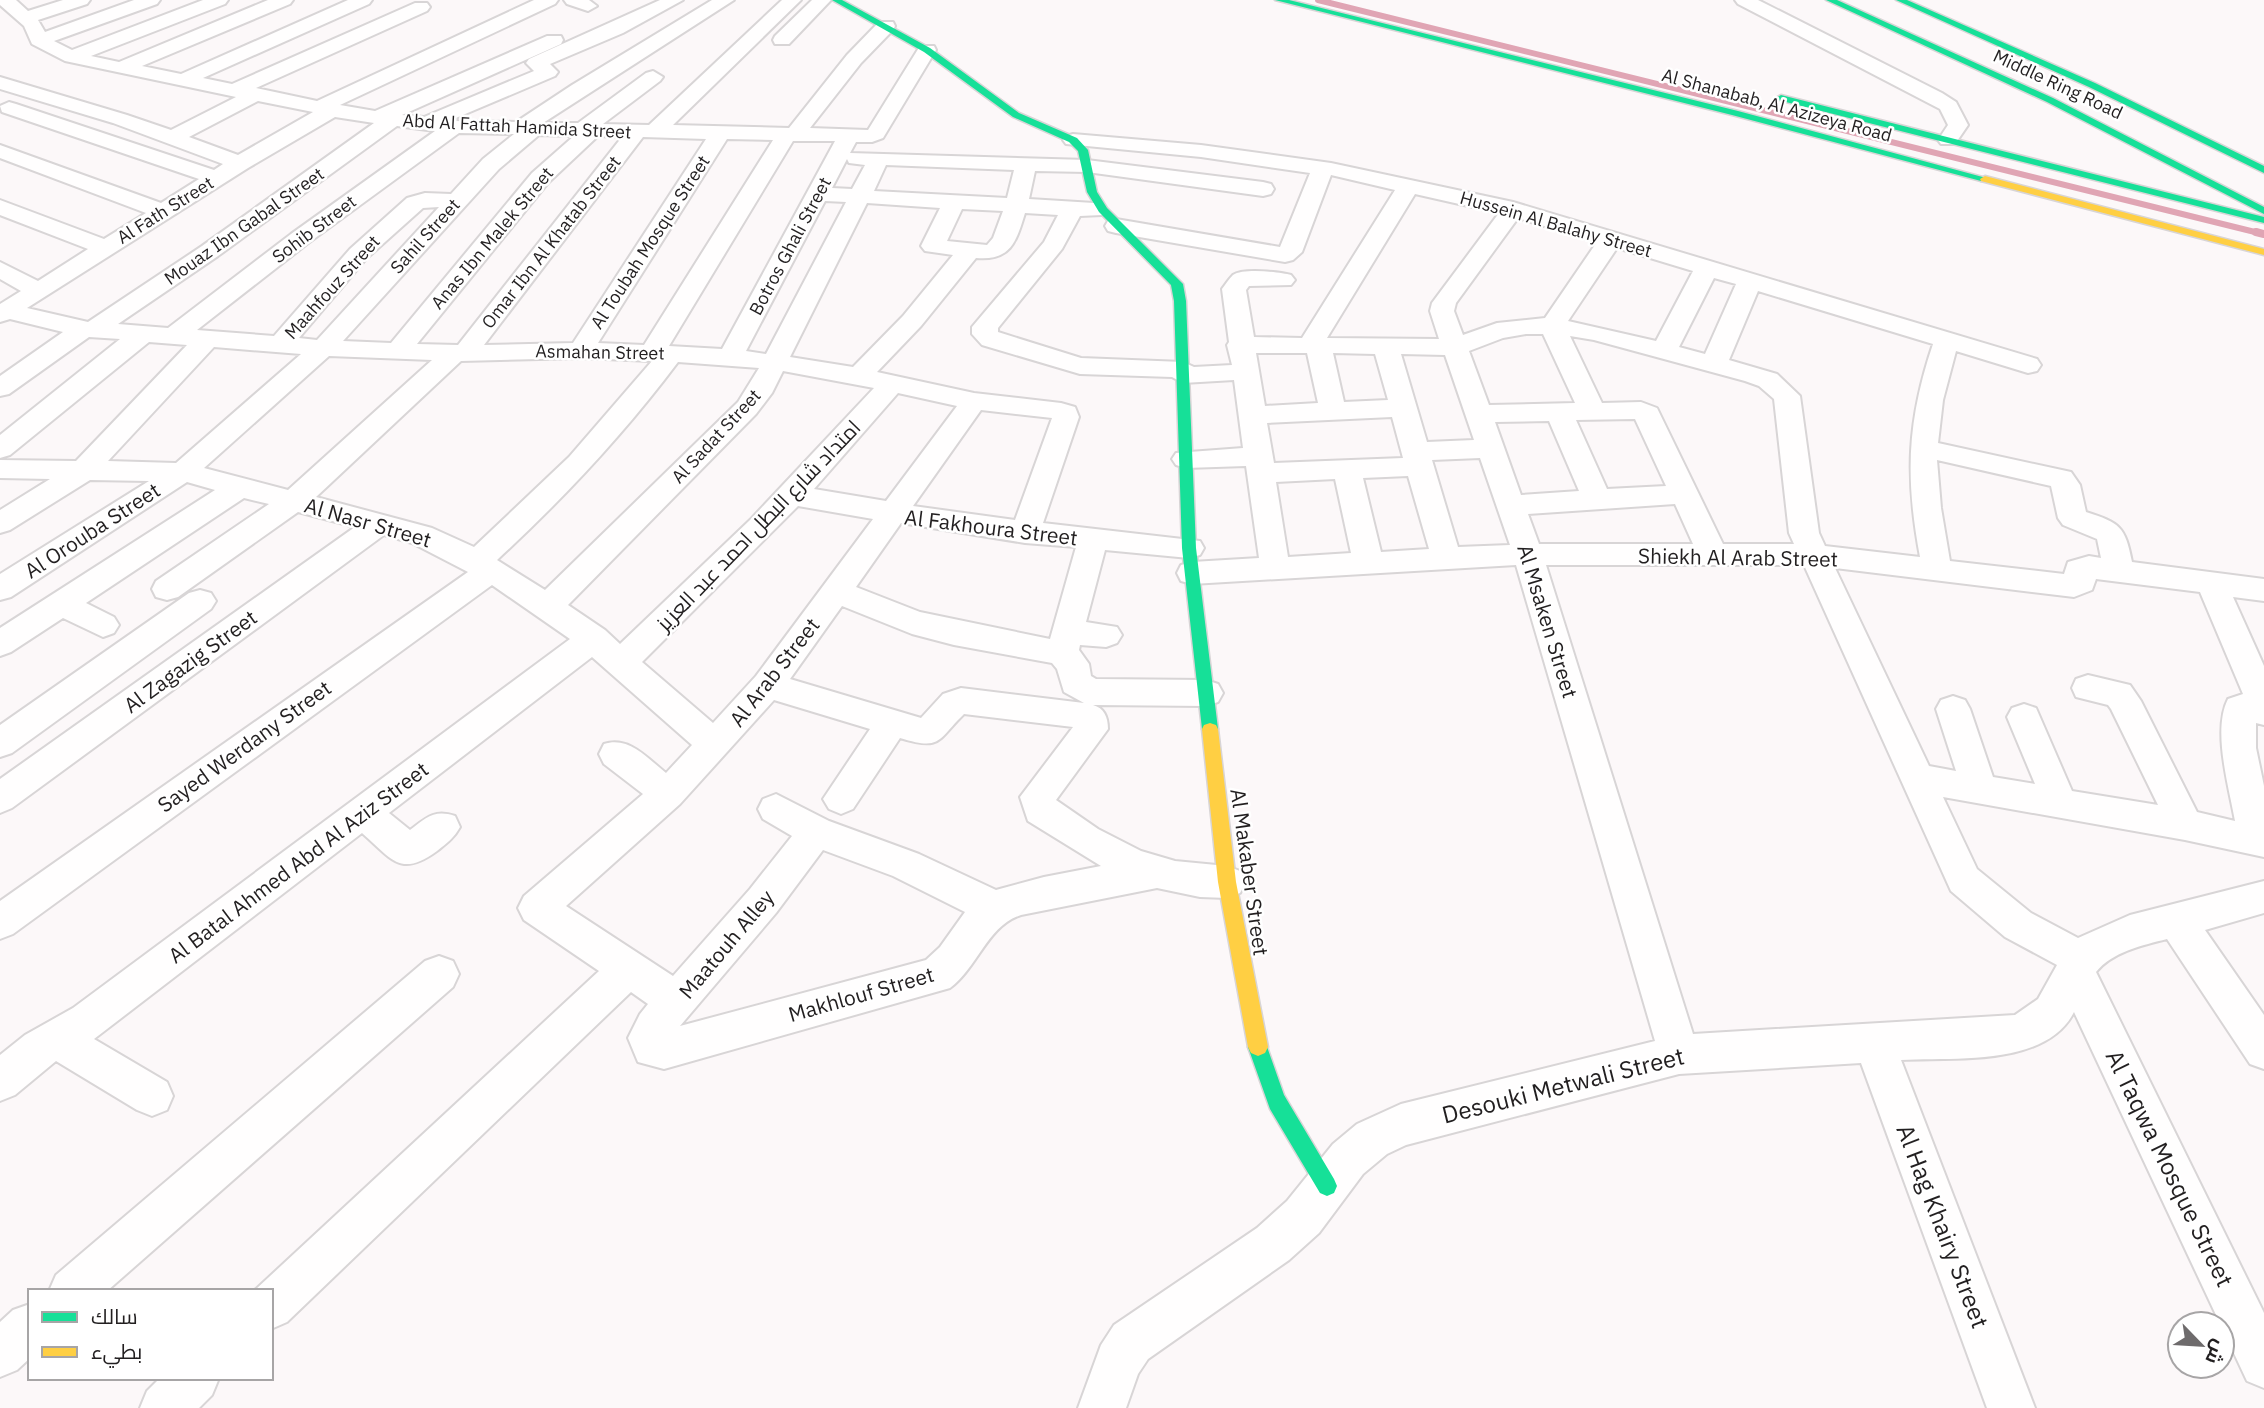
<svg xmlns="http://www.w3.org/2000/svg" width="2264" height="1408" viewBox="0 0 2264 1408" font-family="'IBM Plex Sans',Cairo,sans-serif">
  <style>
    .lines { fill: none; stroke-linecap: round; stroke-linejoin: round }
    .stream-far1 { stroke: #e0a5b4; stroke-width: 6 }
    .stream { stroke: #e0a5b4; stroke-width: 8 }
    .street-casing { stroke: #d8d5d6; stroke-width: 4 }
    .fast-casing { stroke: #d8d5d6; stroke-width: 3 }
    .slow-casing { stroke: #d8d5d6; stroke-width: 3 }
    .street { fill: #fffefe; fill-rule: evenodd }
    .fast { fill: #16e098; fill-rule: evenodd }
    .slow { fill: #ffcf43; fill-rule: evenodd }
    .labels { text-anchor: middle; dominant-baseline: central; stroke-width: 5; stroke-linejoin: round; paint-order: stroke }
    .far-street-label { font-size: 18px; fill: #221f20; stroke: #fff }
    .street-label { font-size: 21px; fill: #221f20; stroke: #fff }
    .near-street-label { font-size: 24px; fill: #221f20; stroke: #fff }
  </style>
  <rect width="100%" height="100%" fill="#fcf8f9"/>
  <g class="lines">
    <path class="stream-far1" d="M1318 0 2263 234"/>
    <path class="stream" d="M2256 232 2264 234"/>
    <g class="street-casing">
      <path id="street" d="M0 0H16L28 11 63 0H90L87 4 38 20 45 32 134 0H160L157 4 54 41 72 50 203 0H228L225 4 91 56 119 62 268 0H293L290 4 142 66 181 74 348 0H372L369 4 203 78 232 84 415 3H427L430 7 427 11 256 88 317 101 534 0H558L555 4 340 105 375 111 547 36H561L563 40 561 44 402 115 424 117 534 71 526 63 529 59 660 0H683L623 33 550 64 558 72 555 76 451 120 454 121 516 122 572 85 712 0H734L543 123H578L646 73 653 71 663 77 660 81 603 124 649 125 782 0H801L673 125 789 128 847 55 879 22H893L895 26 893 30 861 63 810 128 868 130 920 46H934L936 50 883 138 872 142H856L850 153 1087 160 1263 182 1271 184 1274 189 1271 194 1263 196 1087 172 1035 171 1029 199 1094 203 1102 205 1105 210 1102 215 1080 216 1062 249 998 328V332L1081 358 1183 362 1194 367 1232 365 1227 345 1229 342 1222 289C1225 285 1229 279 1233 275 1243 268 1280 272 1291 275L1295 280 1291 285 1249 286 1246 290 1254 337 1302 338 1395 190 1331 175 1302 252 1293 260 1285 262 1116 233 1108 231 1105 226 1108 221 1116 219 1280 247 1310 173 1201 157 1066 144 1063 140 1066 136 1073 134 1201 145 1331 163 1513 202 2037 359 2041 365 2037 371 2028 373 1956 351 1943 400 1938 443 2071 472 2080 485 2086 512C2120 523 2125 526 2132 562L2264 579V601L2233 597 2264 666V725L2256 723V748L2264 786V857L2185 840 1943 797 1977 869 2031 913 2078 938 2130 915 2264 881V913L2205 930 2264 1015V1069L2250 1064 2167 939C2143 945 2112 952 2096 972L2264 1313V1388L2247 1381 2074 1012C2046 1067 1955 1057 1901 1060L2035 1408H1987L1861 1063 1679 1074 1406 1145 1387 1154 1363 1174 1319 1233 1289 1260 1148 1359 1138 1374 1126 1408H1078L1101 1345 1114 1325 1257 1228 1287 1201 1333 1144 1357 1124 1401 1104 1655 1041 1516 565 1192 584 1181 581 1177 573 1181 565 1192 562 1259 558 1246 466 1186 468 1176 465 1172 459 1176 453 1243 448 1234 380 1183 383 1172 377 1080 374 982 345 972 334V327L1044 242 1058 215 1025 213C1016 242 1011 261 976 258L921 326 877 372 974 393 1061 403 1075 407 1079 417 1043 523 1200 541 1204 548 1200 555 1189 558 1105 550 1086 622 1117 627 1122 635 1117 643 1106 647 1080 645 1079 650 1089 664 1091 676 1096 679 1206 680 1218 684 1223 693 1218 702 1206 706 1093 705C1104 708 1108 717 1108 729L1056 800 1098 829 1141 851 1175 861 1227 866 1240 871 1246 882 1240 893 1227 898 1200 897 1157 888 1021 915C987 926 978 967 950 988L664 1069 638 1062 628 1038 640 1014 648 1004 631 992 287 1322 271 1329V1291L255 1290 599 971 524 920 518 908 524 896 643 794 604 764 599 754 604 744C629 736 647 758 666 773L692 745 592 657 389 813 410 830C426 818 434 809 455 816L460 827C454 838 447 843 437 851 400 878 392 859 362 833L94 1039 167 1082 173 1096 167 1110 152 1116 137 1110 56 1061 15 1095 0 1101V1055L25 1035 73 1008 570 639 492 585 13 934 0 939V901L468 572 412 543 384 535 12 808 0 813V779L355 527 298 512 178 597 167 600 156 597 152 589 156 581 269 504 244 498 86 603 114 617 119 625 114 633 103 637 63 618 11 652 0 656V628L215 490 187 482 11 597 0 600V574L149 481 90 480 10 530 0 533V510L50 479 0 478V460L76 461 187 345 149 342 10 455 0 458V435L120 339 89 337 9 394 0 396V376L63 332 10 319 0 322V304L21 291 0 279V262L38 281 88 249 0 215V200L104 239 146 213 0 158V145L161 203 199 179 2 112 0 106 9 102 16 104 214 170 223 164 113 123 0 89V77L127 115 171 130 236 97 65 61 32 44 24 26 0 5ZM258 101 313 112 238 155 189 137ZM335 117 374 123 202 246 88 322 27 308 248 168ZM397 126 435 131 291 234 168 328 118 324 218 256ZM459 133 514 134 483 159 451 194 425 193 407 198 350 249 274 336 197 330 307 244ZM539 135 574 136 532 173 391 343 343 341 499 169ZM598 136 622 137 458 345 417 344 548 183ZM643 137 706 139 573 343 484 345ZM727 139 773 140 644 345 598 343ZM793 141H835L722 349 669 346ZM847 159 849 163 865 165 852 189 832 188ZM886 165 1014 170 1007 198 874 191ZM1415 194 1499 213 1432 303 1430 311 1439 339 1327 338ZM825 201 846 202 766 354 746 351ZM867 203 940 208 921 246 925 251 953 255 903 316 853 367 790 357ZM439 207 317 340 299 338 366 259 423 208ZM962 209 1003 211 993 238 987 245 947 241ZM1518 218 1597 242 1545 318 1497 323 1463 335 1454 311 1456 303ZM1617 248 1693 271 1656 341 1568 321ZM1714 278 1736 284 1705 354 1679 347ZM1758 291 1933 344C1907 421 1905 477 1920 557L1825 546 1819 533 1800 396 1777 374 1729 360ZM1526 334H1543L1575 403 1489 405 1469 351 1503 338ZM1570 336 1594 340 1745 381 1759 386 1774 399 1789 533 1794 544H1723L1657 408 1641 402 1602 403ZM214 347 301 354 176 463 108 461ZM1256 353H1307L1318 403 1265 406ZM1333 353 1375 354 1388 400 1344 402ZM1401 354 1445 355 1474 440 1427 442ZM329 356 432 360 288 490 204 468ZM581 358 652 361 569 457 474 547 432 528 316 497 461 361ZM678 362 759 368 738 402 545 590 497 560C563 499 624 434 678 362ZM783 371 874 388 750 520 620 644 605 630 568 605 756 414 772 393ZM898 393 957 406 886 501 814 489ZM981 410 1052 418 1015 520 913 506ZM1392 417 1403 458 1274 463 1267 423ZM1635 419 1666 486 1607 489 1576 420ZM1549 421 1579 491 1521 495 1495 422ZM1480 458 1510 545 1458 547 1432 460ZM1937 460 2051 486 2058 518 2063 525 2097 539 2101 558 2089 556 2068 562 2064 574 1950 561 1941 508ZM1408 476 1429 549 1381 552 1363 478ZM1335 479 1351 553 1288 557 1276 482ZM1675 504 1693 544H1539L1528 514ZM798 506 873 519 756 676 713 723 642 662ZM901 523 1025 543 1076 547 1050 639 920 612 856 587ZM1546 565H1804L1951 891 2005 937 2057 965 2038 999 2015 1015 1693 1034ZM1835 568 2074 597 2092 590 2096 579 2200 592 2243 694 2228 699C2212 730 2229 787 2235 821L2197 812 2141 701 2130 685 2088 675 2076 679 2072 688 2076 697 2108 705 2111 709 2158 805 2072 791 2036 708 2024 704 2012 708 2007 717 2035 784 1993 777 1970 709 1965 700 1953 696 1941 700 1936 709 1956 771 1929 766ZM842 606 912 634 954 645 1052 663 1057 669 1064 692 1084 703 961 688 943 694 921 718 790 679ZM774 700 870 729 823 799 829 809 841 814 853 809 900 738C942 751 937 740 964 714L1073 727 1020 797 1028 821 1101 866 1044 877 996 890 919 854 829 821 776 794 763 799 758 809 763 819 792 836 750 889 673 976 566 906 680 804ZM823 850 893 876 965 912 940 947 926 960 680 1026 776 913Z
        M564 0H589L597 6 588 11 567 4Z
        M812 0H831L789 44H775L773 40 775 36Z
        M1735 0H1758L1942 93 1956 102 1968 125 1955 144H1941L1938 140 1948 125 1940 109 1738 4Z
        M200 590 211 593 216 601 211 609 12 753 0 757V725L189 593Z
        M439 956 453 961 459 974 453 987 107 1291H49L56 1275 425 961Z
        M30 1304V1358L17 1370 0 1377V1322L13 1310Z
        M160 1378H219L212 1395 199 1408H140L147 1391Z"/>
    </g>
    <g class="fast-casing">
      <path id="fast" d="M832 0H842L930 48 1019 113 1077 138 1088 150 1097 192 1107 208 1183 284 1186 301 1196 548 1218 729 1216 733H1204L1202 729 1182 548 1174 301 1171 285 1099 212 1087 192 1078 151 1069 142 1013 117 924 52Z
        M1275 0H1289L1738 111 1990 179 1981 181 1732 115Z
        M1826 0H1837L2053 98 2264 207V214L2047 102Z
        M1896 0H1907L2095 83 2264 166V173L2089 87Z
        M1781 95 2264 217V223L1778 100 1776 98Z
        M1258 1038 1265 1041 1284 1095 1334 1179 1337 1186 1334 1193 1327 1196 1320 1193 1270 1109 1248 1047 1251 1041Z"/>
    </g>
    <g class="slow-casing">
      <path id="slow" d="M1985 176 2264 249V255L1981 181 1980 179Z
        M1210 723 1216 725 1218 729 1236 882 1268 1047 1265 1053 1258 1056 1251 1053 1248 1047 1218 882 1202 729 1204 725Z"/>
    </g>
    <use href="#street" class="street"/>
    <use href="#fast" class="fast"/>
    <use href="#slow" class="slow"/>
  </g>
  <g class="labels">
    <g class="far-street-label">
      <text transform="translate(2058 84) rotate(25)">Middle Ring Road</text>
      <text transform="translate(1777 105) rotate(15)">Al Shanabab, Al Azizeya Road</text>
      <text transform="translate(517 126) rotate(3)">Abd Al Fattah Hamida Street</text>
      <text transform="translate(165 210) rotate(-32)">Al Fath Street</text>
      <text transform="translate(1556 224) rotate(16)">Hussein Al Balahy Street</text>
      <text transform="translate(244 226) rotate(-35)">Mouaz Ibn Gabal Street</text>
      <text transform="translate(314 229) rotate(-37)">Sohib Street</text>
      <text transform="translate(425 236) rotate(-48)">Sahil Street</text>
      <text transform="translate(492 238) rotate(-50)">Anas Ibn Malek Street</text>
      <text transform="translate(551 242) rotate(-52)">Omar Ibn Al Khatab Street</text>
      <text transform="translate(650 242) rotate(-57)">Al Toubah Mosque Street</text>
      <text transform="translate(790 246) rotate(-62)">Botros Ghali Street</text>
      <text transform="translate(332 287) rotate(-48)">Maahfouz Street</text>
      <text transform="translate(600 352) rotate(1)">Asmahan Street</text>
      <text transform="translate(716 436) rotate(-47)">Al Sadat Street</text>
    </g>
    <g class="street-label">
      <text transform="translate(368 522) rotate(16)">Al Nasr Street</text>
      <text transform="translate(758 525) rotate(-46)">امتداد شارع البطل احمد عبد العزيز</text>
      <text transform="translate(991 527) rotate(7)">Al Fakhoura Street</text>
      <text transform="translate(92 530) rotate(-33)">Al Orouba Street</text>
      <text transform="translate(1738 557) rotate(1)">Shiekh Al Arab Street</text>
      <text transform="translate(1548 621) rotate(73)">Al Msaken Street</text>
      <text transform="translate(190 661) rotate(-36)">Al Zagazig Street</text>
      <text transform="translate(774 672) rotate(-52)">Al Arab Street</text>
      <text transform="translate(244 746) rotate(-36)">Sayed Werdany Street</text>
      <text transform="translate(298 862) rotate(-37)">Al Batal Ahmed Abd Al Aziz Street</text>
      <text transform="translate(1250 872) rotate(82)">Al Makaber Street</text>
      <text transform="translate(726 944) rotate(-50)">Maatouh Alley</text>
      <text transform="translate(861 994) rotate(-16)">Makhlouf Street</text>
    </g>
    <g class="near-street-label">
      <text transform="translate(1563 1085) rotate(-14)">Desouki Metwali Street</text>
      <text transform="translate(2170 1168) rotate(64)">Al Taqwa Mosque Street</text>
      <text transform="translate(1943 1226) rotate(69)">Al Hag Khairy Street</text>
    </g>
  </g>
  <rect x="28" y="1289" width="245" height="91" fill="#ffffff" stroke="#a7a5a6" stroke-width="2"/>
  <rect x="42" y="1312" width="35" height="10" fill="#16e098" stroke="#a7a5a6" stroke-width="2"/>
  <text x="91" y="1324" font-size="21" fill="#221f20">سالك</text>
  <rect x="42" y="1347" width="35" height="10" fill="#ffcf43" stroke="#a7a5a6" stroke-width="2"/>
  <text x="91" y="1359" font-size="21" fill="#221f20">بطيء</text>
  <g transform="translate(2201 1345) rotate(115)"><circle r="33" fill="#ffffff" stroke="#a7a5a6" stroke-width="2"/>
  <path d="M0-5L12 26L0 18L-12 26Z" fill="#6e6b6c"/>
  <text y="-10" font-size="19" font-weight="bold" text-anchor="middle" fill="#221f20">ش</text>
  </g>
</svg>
